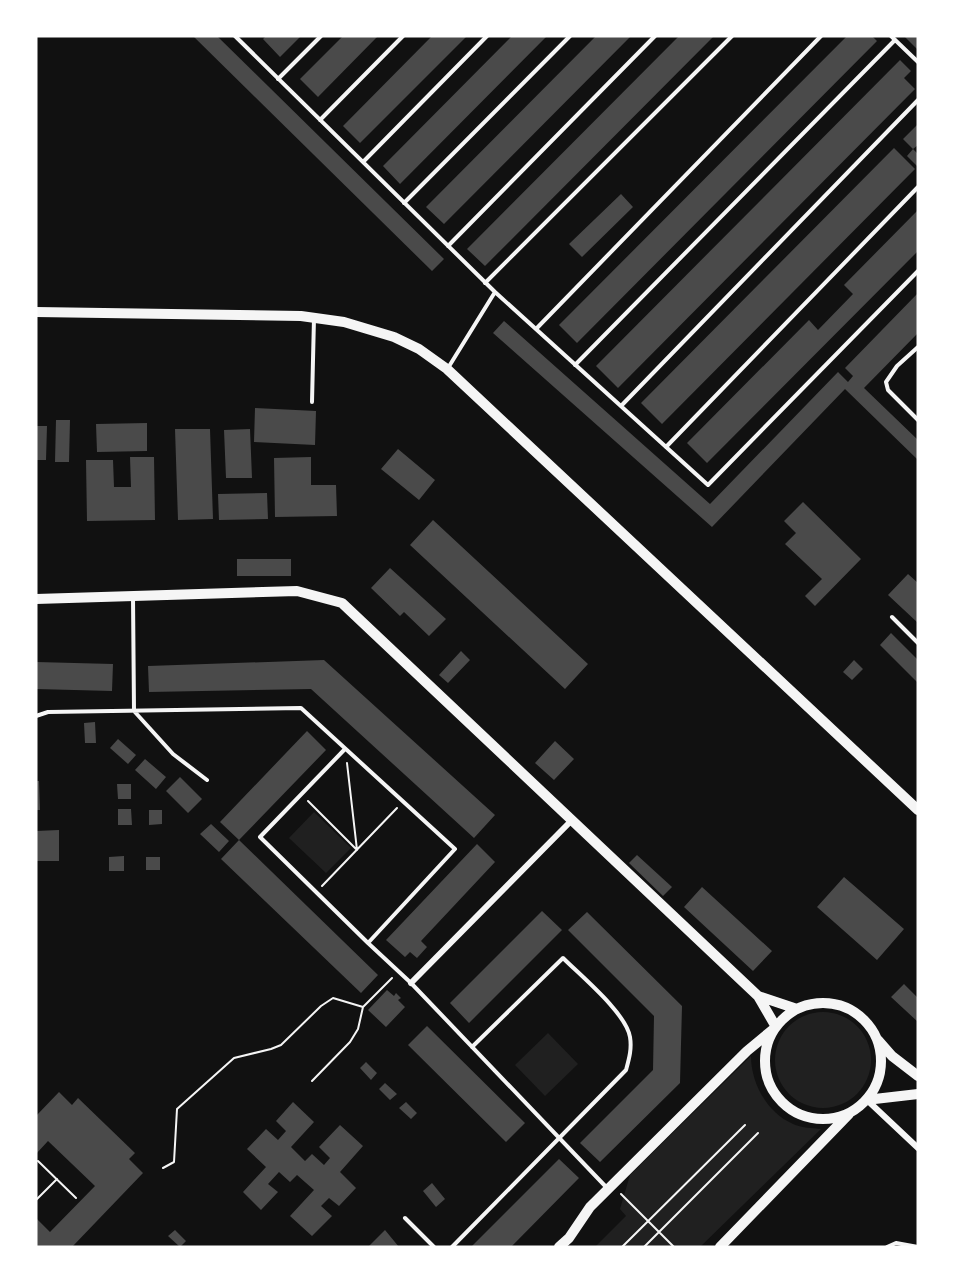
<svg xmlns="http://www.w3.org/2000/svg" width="954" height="1283" viewBox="0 0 954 1283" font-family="'PT Sans Narrow',sans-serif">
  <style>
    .green { fill: #202020 }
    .building { fill: #4a4a4a }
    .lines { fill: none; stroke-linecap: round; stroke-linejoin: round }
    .path { stroke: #f5f5f5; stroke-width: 2 }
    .service { stroke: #f5f5f5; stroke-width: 4 }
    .minor { stroke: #f5f5f5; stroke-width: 6 }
    .tertiary { stroke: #f5f5f5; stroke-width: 10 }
    .secondary { stroke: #f5f5f5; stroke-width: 10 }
  </style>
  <rect width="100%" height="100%" fill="#111"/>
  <path class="green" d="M314 812 351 848 326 873 289 838Z
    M775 1060a48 48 0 1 1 96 0a48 48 0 1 1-96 0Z
    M548 1033 578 1064 545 1096 515 1065Z
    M751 1056C751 1083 767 1113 793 1124 801 1128 812 1128 821 1129L700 1247H595L626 1216 620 1209 630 1175Z"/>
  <path class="building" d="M193 36H217L444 259 432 271Z
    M266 36H301L280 57 263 39Z
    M343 36H378L318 97 300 79Z
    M432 36H467L360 143 343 126Z
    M512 36H547L400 184 383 166Z
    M596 36H631L444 224 426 207Z
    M679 36H714L485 266 467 249Z
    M847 36H872L877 41 577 343 559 325Z
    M904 36H918V50Z
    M900 60 911 71 904 78 915 89 618 388 596 366Z
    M918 124V145L913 149 903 139Z
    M894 148 915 169 662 424 641 403Z
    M913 149 918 154V167L907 156Z
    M621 194 633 207 582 257 569 244Z
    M918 210V251L707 463 687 443 809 320 818 330 853 294 844 285Z
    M918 293V333L864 388 918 440V460L845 389 712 527 493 333 504 321 710 504 838 372 848 382 853 376 845 368Z
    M255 408 316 411 315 445 254 442Z
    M56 420H70L69 462H55Z
    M147 423V451L97 452 96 424Z
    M36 426H47L46 460H36Z
    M175 429H210L213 519 178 520Z
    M250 429 252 478H226L224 430Z
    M398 449 435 480 419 500 381 469Z
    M130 457H154L155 520 87 521 86 460H113L114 487H131Z
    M311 457V485H336L337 516 275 517 274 458Z
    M267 493 268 519 219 520 218 494Z
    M803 502 861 559 815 606 805 596 822 579 785 544 796 533 784 521Z
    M433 520 588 664 565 689 410 545Z
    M237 559H291V576H237Z
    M390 568 446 619 429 636 404 612 400 616 371 588Z
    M908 574 918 583V623L888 595Z
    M891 633 918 660V683L880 645Z
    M461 651 470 660 448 683 439 675Z
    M324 660 495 815 474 838 311 689 149 692 148 666Z
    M854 660 863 669 852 680 843 672Z
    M36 662 113 664 112 691 36 689Z
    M95 722 96 743H85L84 723Z
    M307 731 326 750 239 840 378 975 361 993 221 859 239 840 220 822Z
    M118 739 136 755 128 764 110 748Z
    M555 741 574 759 554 780 535 763Z
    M145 759 166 777 156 789 135 770Z
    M180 777 202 799 188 813 166 791Z
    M36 781H39L40 810H36Z
    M117 784H131V799H118Z
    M118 809H131L132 825H118Z
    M149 810H162V824L149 825Z
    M211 824 229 841 219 852 200 834Z
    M59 830V861H36V831Z
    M477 844 495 862 421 941 427 947 417 958 410 952 405 957 386 940Z
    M637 855 672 887 663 896 629 863Z
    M124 856V871H109V857Z
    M146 857H160V870H146Z
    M844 877 904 929 877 960 817 907Z
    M702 887 772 951 753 971 684 907Z
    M542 911 562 930 469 1023 450 1003Z
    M587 912 682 1006 680 1083 600 1162 580 1143 653 1070 654 1016 568 930Z
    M904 984 918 998V1022L891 997Z
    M387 990 394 996 396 993 401 998 398 1000 405 1007 386 1027 368 1010Z
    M427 1026 525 1123 506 1142 408 1045Z
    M366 1062 377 1073 371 1080 360 1068Z
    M385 1083 397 1094 390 1100 379 1089Z
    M59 1092 72 1105 78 1098 135 1153 129 1159 143 1173 72 1247H36V1218L50 1232 95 1186 48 1141 36 1154V1116Z
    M293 1102 314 1122 291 1147 305 1161 312 1154 324 1165 330 1158 319 1147 340 1125 363 1146 340 1172 356 1188 339 1206 329 1198 321 1206 332 1216 312 1236 290 1216 314 1190 297 1175 290 1182 279 1172 268 1184 278 1192 261 1210 243 1192 266 1167 247 1149 266 1129 278 1140 286 1131 276 1121Z
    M406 1102 417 1113 411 1119 399 1108Z
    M559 1159 579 1178 511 1247H471Z
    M432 1183 445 1199 436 1207 423 1191Z
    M175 1230 186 1241 180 1247 168 1236Z
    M385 1230 399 1247H368Z"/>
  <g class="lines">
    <path class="path" d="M347 763 357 850
      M308 801 357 850
      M322 886 397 808
      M312 1081 350 1042 358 1029 363 1007
      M38 1161 76 1198
      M163 1168 174 1162 177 1109 234 1058 271 1049 281 1045 321 1006 333 998 363 1007 392 978
      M621 1194 674 1247
      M36 1200 57 1179
      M622 1247 745 1125
      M644 1247 758 1133"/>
    <path class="service" d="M235 36 495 292 708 485 918 271
      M891 36 918 62
      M278 79 321 36
      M320 120 403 36
      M363 162 487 36
      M404 203 570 36
      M448 246 655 36
      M485 283 732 36
      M536 329 821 36
      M918 347 897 366 886 382 888 390 918 420
      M575 365 895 40
      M448 368 495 292
      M312 402 314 318
      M621 406 918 100
      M666 447 918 187
      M133 597 134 711 173 754 207 780
      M892 617 918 643
      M36 716 48 712 301 708 455 849 368 943 260 837 345 749
      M368 943 411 983 608 1189
      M405 1218 434 1247
      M452 1247 626 1070C629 1059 632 1049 630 1037 626 1013 581 976 563 958L472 1047
      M887 1247 896 1243 918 1247"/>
    <path class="minor" d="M411 983 571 821
      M867 1100 918 1148"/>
    <path class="tertiary" d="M36 599 297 591 342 603 758 996 776 1027 747 1051 590 1207 569 1238 559 1247
      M758 996 797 1009
      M765 1061a58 58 0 1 1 116 0a58 58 0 1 1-116 0Z
      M878 1040 892 1056 918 1076
      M866 1100 918 1094
      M720 1247 849 1114"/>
    <path class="secondary" d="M36 312 301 316 344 322 394 337 419 349 447 369 918 810"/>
  </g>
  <rect width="954" height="1283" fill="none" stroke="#ffffff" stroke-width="75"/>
</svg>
